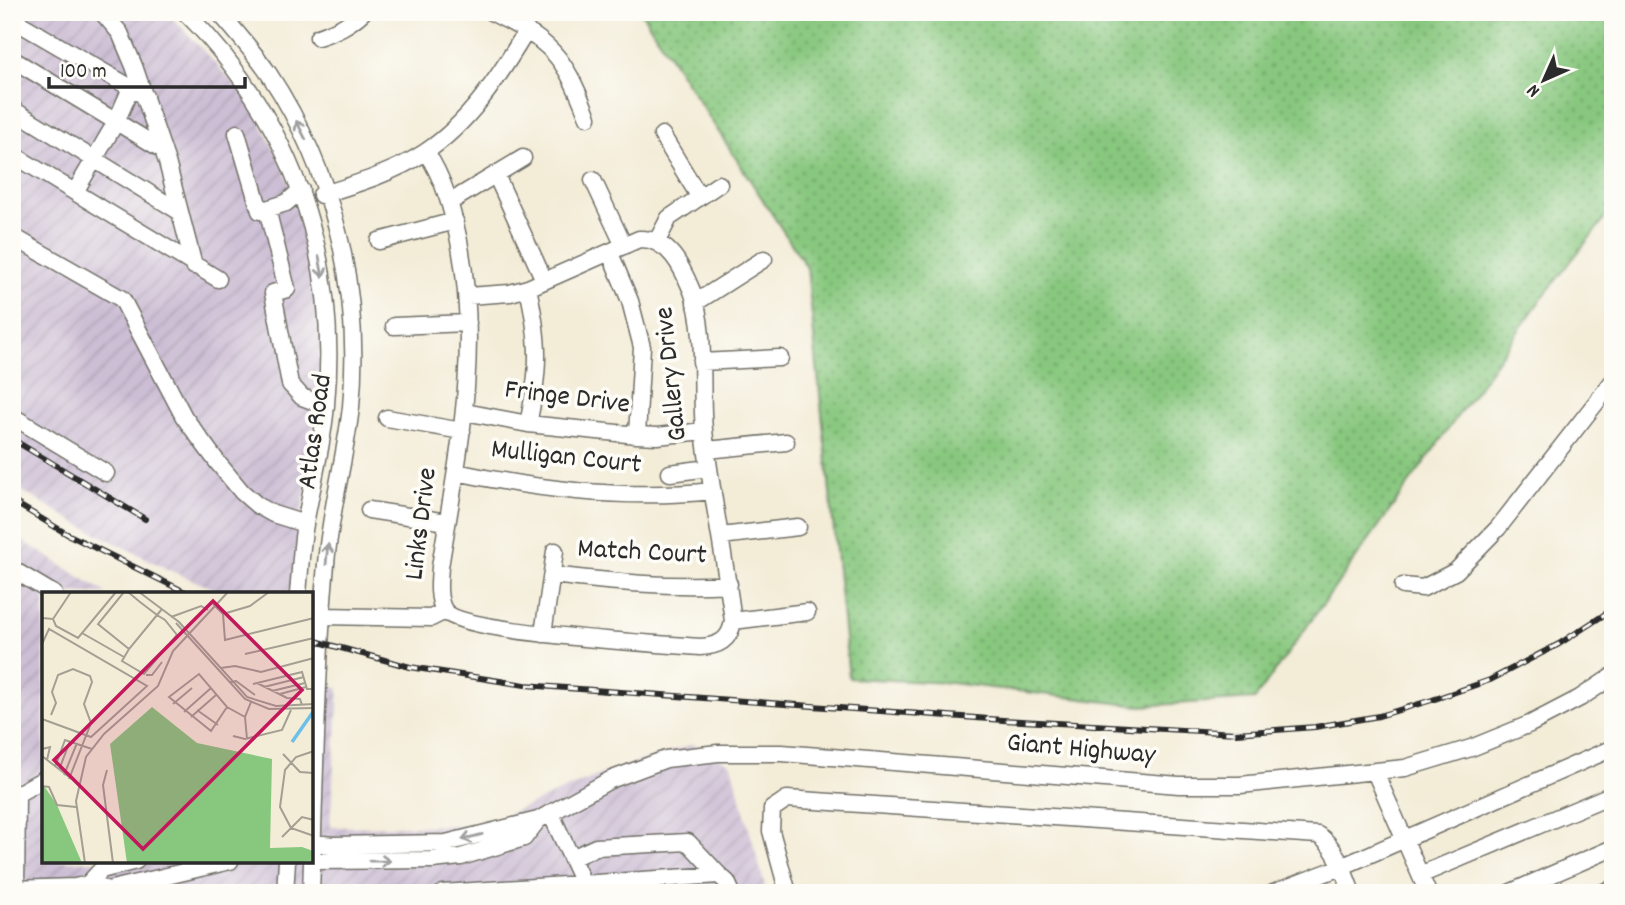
<svg xmlns="http://www.w3.org/2000/svg" width="1625" height="905" viewBox="0 0 1625 905" font-family="Dekko,sans-serif">
  <style>
    .industrial { fill: url(#industrial-furrows) }
    .grass { fill: url(#grass-dots); stroke: #597954; stroke-width: 2 }
    .lines { fill: none; stroke-linecap: round; stroke-linejoin: round }
    .minor-casing { stroke: #716f67; stroke-width: 19 }
    .minor { stroke: #fff; stroke-width: 16 }
    .rail-casing { stroke: #2b2b2b; stroke-width: 6 }
    .rail { stroke: #fdfcf7; stroke-width: 3.5; stroke-dasharray: 10; stroke-linecap: butt }
    .oneway { stroke: #a0a0a0 }
    .labels { text-anchor: middle; dominant-baseline: central; stroke-width: 7; stroke-linejoin: round; paint-order: stroke }
    .street-label { font-size: 28px; fill: #2b2b2b; stroke: #fdfcf7 }
    .inset-river { fill: none; stroke: #6cbfe8; stroke-width: 3.5 }
    .inset-road { fill: none; stroke: #a39f92; stroke-width: 2 }
    .view { fill: #c2185b; fill-opacity: 0.15; stroke: #c2185b; stroke-width: 3.5 }
    .inset-edge { fill: none; stroke: #2b2b2b; stroke-width: 3.5 }
  </style>
  <defs>
    <pattern id="industrial-furrows" width="10" height="10" patternUnits="userSpaceOnUse" patternTransform="scale(1.75)"><rect width="10" height="10" fill="#ccbed4"/><path d="M-1 1l2-2M0 10L10 0M9 11l2-2" fill="none" stroke="#afa3b6"/></pattern>
    <pattern id="grass-dots" width="8" height="8" patternUnits="userSpaceOnUse" patternTransform="scale(1.75)"><rect width="8" height="8" fill="#87c77e"/><path d="M2 2h.1M6 6h.1" fill="none" stroke="#6fa267" stroke-width="1.8" stroke-linecap="round"/></pattern>
  </defs>
  <rect width="100%" height="100%" fill="#fdfcf7"/>
  <filter id="ink" filterUnits="userSpaceOnUse"><feTurbulence type="fractalNoise" baseFrequency=".0143" numOctaves="2"/><feDisplacementMap in="SourceGraphic" scale="14" xChannelSelector="R" yChannelSelector="G"/><feConvolveMatrix kernelMatrix="1 2 1 2 8 2 1 2 1" color-interpolation-filters="sRGB"/></filter>
  <filter id="wash" filterUnits="userSpaceOnUse"><feTurbulence type="fractalNoise" baseFrequency=".00686" numOctaves="4" result="noise"/><feDisplacementMap in="SourceGraphic" scale="28" xChannelSelector="R" yChannelSelector="G"/><feGaussianBlur stdDeviation="1.57" result="paint"/><feColorMatrix in="noise" values="0 0 0 0 0 0 0 0 0 0 0 0 0 0 0 0 0 1.4 0 .05"/><feComposite in="paint" operator="in"/></filter>
  <g filter="url(#wash)">
    <rect width="100%" height="100%" fill="#f3ecd7"/>
    <path class="industrial" d="M12 12H167L248 98 285 171 311 259 322 351 315 422 291 593H224L171 571 80 525 12 485Z
      M12 534 106 593 44 594V861H312V678L339 689 330 827 482 825 609 771 694 744 731 764 767 893H12Z"/>
    <path class="grass" d="M641 12H1613V208L1542 298 1255 699 1140 706 951 683 849 678 807 268Z"/>
  </g>
  <g filter="url(#ink)">
    <g class="lines">
      <g class="minor-casing">
        <path id="minor" d="M102 12 120 33 134 66 167 162 194 266
          M185 12C291 118 340 255 326 404 323 446 311 488 304 530 301 551 300 572 298 594
          M219 12C236 32 254 52 269 74 334 173 362 290 351 407 345 460 330 512 326 564 316 673 315 783 311 893
          M491 12C552 42 563 54 588 117
          M12 19 145 96
          M318 37C336 31 349 25 363 12
          M12 59 163 150
          M12 109 180 212
          M237 133 260 211 286 203 301 190
          M662 135 699 196
          M426 152C444 179 452 209 459 241 481 354 458 456 440 567 439 581 437 598 444 610 459 633 663 644 700 647 718 646 730 641 733 621 725 557 711 494 704 430 700 387 707 331 692 291 682 267 669 238 639 239L528 288 510 293 468 296
          M12 154 218 279
          M496 175 544 280
          M593 180 624 246
          M75 192 116 122 131 88
          M321 195C356 184 393 173 424 153 470 123 500 75 527 30
          M450 202 523 158
          M267 209 287 289 273 293 290 384 302 397 326 406
          M12 236 122 299 184 417 218 463 242 492 257 505 273 514 305 524
          M379 241 455 221
          M657 241 669 218 719 184
          M610 253 630 301 642 347 637 435
          M528 288C540 343 540 369 528 424
          M695 303 764 259
          M394 326 468 323
          M701 362 780 358
          M465 412 528 424 637 435 657 436 704 431
          M12 416 106 473
          M387 418 462 431
          M707 450 786 442
          M456 472C539 490 628 500 713 491
          M670 473 709 468
          M369 510 447 522
          M721 536 798 527
          M12 569 54 594
          M552 575C611 582 670 588 729 584
          M1403 586 1423 588 1456 571 1498 528 1613 381
          M322 616 431 618 445 611
          M733 621 807 612
          M543 634 555 551
          M1375 772 1428 893
          M551 814 583 883
          M312 843 334 845 446 843 538 820 610 780 666 759 718 753H782L1179 785H1240L1405 768 1471 748 1530 724 1580 698 1613 676
          M572 858 596 847 688 842 719 875
          M312 861 432 860 461 857 524 838 538 820
          M1420 875 1613 794
          M88 884 101 870 136 861
          M12 889 75 887 88 884 108 890 230 861
          M16 889 17 794 44 779
          M285 893 287 861
          M443 893 719 875 727 882 732 893
          M788 893 771 831 772 809 787 799 1318 835C1337 847 1344 873 1352 893
          M1273 893 1341 867 1613 748
          M1509 893 1613 848
          M1602 893 1613 888"/>
      </g>
      <use href="#minor" class="minor"/>
      <g class="rail-casing">
        <path id="rail" d="M12 439 145 519
          M12 501 67 534 189 594
          M312 640 410 667 525 685 1003 720 1236 733 1315 727 1379 716 1432 700 1490 680 1559 644 1613 609"/>
      </g>
      <use href="#rail" class="rail"/>
    </g>
    <defs><path id="oneway-shaft" d="M-6 0H5M1.5-3L5.5 0L1.5 3" fill="none" stroke-width="1.6" stroke-linecap="round" stroke-linejoin="round" transform="scale(1.75)"/></defs>
    <g class="oneway">
      <use href="#oneway-shaft" transform="translate(301 130) rotate(-117)"/>
      <use href="#oneway-shaft" transform="translate(321 267) rotate(80)"/>
      <use href="#oneway-shaft" transform="translate(327 554) rotate(-85)"/>
      <use href="#oneway-shaft" transform="translate(472 837) rotate(166)"/>
      <use href="#oneway-shaft" transform="translate(380 861) rotate(-1)"/>
    </g>
  </g>
  <g class="labels">
    <g class="street-label">
      <text transform="translate(673 374) rotate(-96)">Gallery Drive</text>
      <text transform="translate(567 399) rotate(7)">Fringe Drive</text>
      <text transform="translate(317 432) rotate(-82)">Atlas Road</text>
      <text transform="translate(566 459) rotate(6)">Mulligan Court</text>
      <text transform="translate(423 524) rotate(-83)">Links Drive</text>
      <text transform="translate(642 554) rotate(3)">Match Court</text>
      <text transform="translate(1081 751) rotate(5)">Giant Highway</text>
    </g>
  </g>
  <g transform="translate(42 592)">
    <rect width="271" height="271" fill="#f3ecd7"/>
    <path d="M110 115 155 151 230 167 228 256 260 255 271 259V271H85L68 152Z" fill="#87c77e"/>
    <path d="M0 191 15 213 40 271H0Z" fill="#87c77e"/>
    <path class="inset-river" d="M250 150 271 120"/>
    <path class="inset-road" d="M82 0 56 32 87 57M86 0 98 10 115 23 123 28 135 43 102 82 80 69 87 57 115 23 120 17M97 0 137 30 205 105 234 114 272 112M171 12 181 22 183 48 272 26M181 22 208 14 227 0M129 25 159 14 166 18M0 26 11 27 29 0M11 27 14 34 36 46 74 0M134 31 203 107 227 117 272 116M40 41 82 65M0 52 7 37 105 94 49 145 0 127M203 62 272 46M179 76 193 74 219 80 272 66M104 83H110L120 70M188 90 194 89 213 103M215 91 245 106 258 107 260 113M211 92 260 80 265 97H272M222 95 262 85M230 99 263 91M238 102 264 95M131 112 150 96M185 115 169 139 127 105 157 82 185 115 203 125M155 118 176 133M142 120 169 96M9 123 14 111 10 100 16 83 31 77 48 84 50 90 42 112 49 131 27 187M149 125 174 103M191 144 203 147 240 138 249 118M205 147 203 125 209 110M0 157 8 155 5 168M272 159 254 165 243 178 238 215 249 236 272 244M241 162 258 180 272 181M0 164 35 191M13 175 23 148 50 157M17 178 28 149M65 178 61 193 71 271M22 183 35 151M0 194 7 195 15 213 34 215M240 245 260 225 272 228M43 271 34 209 44 165 62 142 116 94 131 59 186 0"/>
    <path class="view" d="M171 9 260 98 101 257 12 168Z"/>
    <rect width="271" height="271" class="inset-edge"/>
  </g>
  <rect width="1625" height="905" fill="none" stroke="#fdfcf7" stroke-width="42"/>
  <g transform="translate(1544 80) rotate(225)" stroke="#fdfcf7" stroke-width="5" paint-order="stroke">
  <path d="M0-5L12 26L0 18L-12 26Z" fill="#2b2b2b"/>
  <text y="-10" font-size="19" font-weight="bold" text-anchor="middle" fill="#2b2b2b">N</text>
  </g>
  <path d="M49 77v10h196v-10" fill="none" stroke="#2b2b2b" stroke-width="3.5"/>
  <text x="60" y="77" font-size="21" fill="#2b2b2b" stroke="#fdfcf7" stroke-width="5" paint-order="stroke">100 m</text>
</svg>
